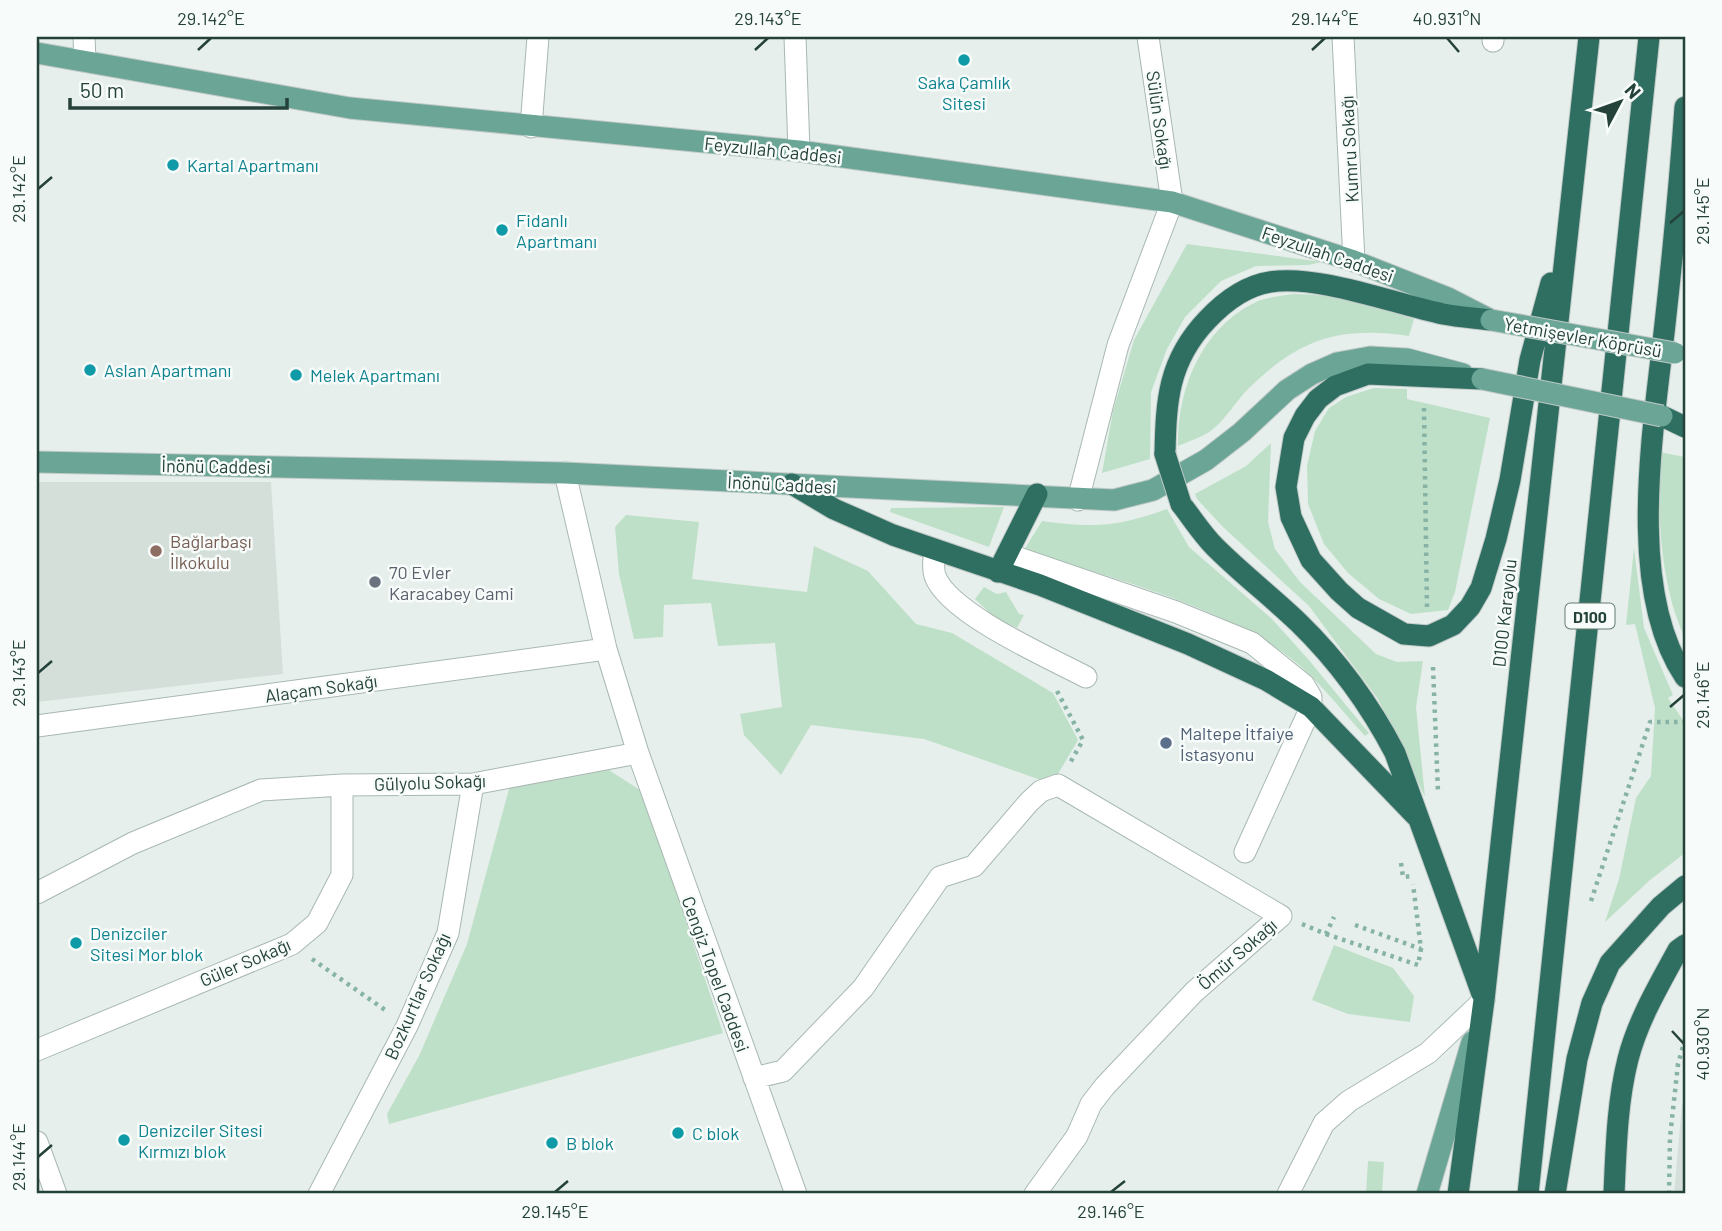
<svg xmlns="http://www.w3.org/2000/svg" width="1722" height="1231" viewBox="0 0 1722 1231" font-family="Barlow,sans-serif">
  <style>
    .built { fill: #d4dfda }
    .green { fill: #bfe0c8 }
    .lines { fill: none; stroke-linecap: round; stroke-linejoin: round }
    .minor-casing { stroke: #a8b8b2; stroke-width: 23 }
    .major-casing { stroke: #c2cac8; stroke-width: 23 }
    .highway-casing { stroke: #c2cac8; stroke-width: 23 }
    .path { stroke: #86b3a5; stroke-width: 4.5; stroke-dasharray: 3.5 5; stroke-linecap: butt }
    .minor { stroke: #fff; stroke-width: 21 }
    .major { stroke: #6aa596; stroke-width: 21 }
    .highway { stroke: #2f6f62; stroke-width: 21 }
    .major-bridge-casing { stroke: #c2cac8; stroke-width: 23; stroke-linecap: butt }
    .highway-bridge-casing { stroke: #c2cac8; stroke-width: 23; stroke-linecap: butt }
    .major-bridge { stroke: #6aa596; stroke-width: 21 }
    .highway-bridge { stroke: #2f6f62; stroke-width: 21 }
    .ticks { fill: none; stroke: #24423a; stroke-width: 2.5 }
    .culture-dot { fill: #0f9aa8; stroke: #f7fbf9; stroke-width: 2.5 }
    .education-dot { fill: #8d6e63; stroke: #f7fbf9; stroke-width: 2.5 }
    .worship-dot { fill: #6b7280; stroke: #f7fbf9; stroke-width: 2.5 }
    .service-dot { fill: #5c6f8a; stroke: #f7fbf9; stroke-width: 2.5 }
    .labels { text-anchor: middle; dominant-baseline: central; stroke-width: 5; stroke-linejoin: round; paint-order: stroke }
    .shield { fill: #f7fbf9; stroke: #637a73; stroke-width: 2 }
    .shield-label { font-size: 16px; font-weight: bold; fill: #24423a }
    .culture-label { font-size: 18px; fill: #0d838f; stroke: #f7fbf9; text-anchor: start }
    .street-label { font-size: 18px; fill: #24423a; stroke: #f7fbf9 }
    .education-label { font-size: 18px; fill: #785e54; stroke: #f7fbf9; text-anchor: start }
    .worship-label { font-size: 18px; fill: #5b616d; stroke: #f7fbf9; text-anchor: start }
    .service-label { font-size: 18px; fill: #4e5e75; stroke: #f7fbf9; text-anchor: start }
    .neatline { fill: none; stroke: #24423a; stroke-width: 2.5 }
    .ticks-label { font-size: 18px; text-anchor: middle; fill: #24423a }
  </style>
  <rect width="100%" height="100%" fill="#e6efeb"/>
  <path class="built" d="M37 482H271L283 674 37 702Z
    M1685 1103V1194H1674L1682 1105Z"/>
  <path class="green" d="M1187 244 1322 262 1308 265 1256 266 1221 281 1185 317 1167 349 1151 392 1150 459 1102 473 1113 411 1134 340Z
    M1294 294C1336 294 1374 306 1414 319L1409 336C1339 326 1299 339 1248 389 1236 401 1226 419 1212 430 1203 437 1189 441 1178 446 1177 391 1200 331 1252 304 1264 297 1281 296 1294 294Z
    M1374 388 1407 389V399L1490 418 1455 592 1448 610 1411 614 1379 599 1348 573 1324 544 1308 504 1307 466 1315 431 1329 408 1346 397Z
    M1271 443 1268 522 1275 549 1300 582 1376 654 1397 662 1423 661 1416 707 1425 797 1378 699 1309 606 1223 527 1197 499 1195 494 1246 466Z
    M1659 452 1685 457V640C1680 626 1674 612 1671 599 1659 551 1658 501 1659 452Z
    M1004 507 989 547 890 512 891 508Z
    M1167 509 1189 547 1272 619 1308 659 1369 733 1365 736C1344 713 1323 686 1299 665 1233 608 1107 577 1024 550L1042 521C1095 528 1117 527 1167 509Z
    M626 515 699 522 692 579 807 592 814 546 868 571 916 624 952 633 1053 693 1078 740 1052 784 924 739 811 725 781 775 744 735 740 714 782 707 775 643 718 646 711 603 664 605 663 637 634 639 619 574 615 527Z
    M1634 548 1644 628 1673 695 1668 698 1685 723V853L1650 880 1605 922 1619 879 1636 798 1651 776 1655 708 1635 624 1626 625Z
    M984 587 997 594 1006 592 1019 614 1024 615 1017 628 994 617 975 599Z
    M609 770 643 792 723 1033 389 1124 387 1114 419 1056 467 944 509 789Z
    M1334 945 1393 968 1414 996 1410 1022 1348 1014 1312 1000Z
    M1368 1161 1384 1162 1382 1194H1366Z"/>
  <g class="lines">
    <g class="minor-casing">
      <path id="minor" d="M84 37 85 61
        M795 37 799 151
        M1343 37 1354 261
        M1493 41V37
        M531 127 538 37
        M1078 500 1118 345 1172 202 1148 37
        M935 550C934 559 932 567 935 576 949 614 1050 658 1086 677
        M1007 554 1176 612 1252 643 1304 685 1311 697V707L1245 852
        M37 726 606 649
        M638 753 796 1194
        M37 893 133 843 261 790 342 785 473 784 638 753 606 649 565 473
        M37 1050 292 944 317 923 342 875V785
        M754 1078 783 1071 863 988 940 877 974 866 1029 802 1041 791 1058 785 1281 916 1194 992 1105 1086 1091 1104 1077 1136 1035 1194
        M37 1142 56 1194
        M319 1194 407 1026 448 933 473 784
        M1288 1194 1324 1123 1349 1101 1428 1053 1484 1000"/>
    </g>
    <g class="major-casing">
      <path id="major" d="M37 53 350 108 799 151 1172 202 1354 261 1448 298 1489 319
        M37 462 565 473 1114 500 1153 490 1206 460 1242 432 1287 390 1312 374 1337 363 1370 357 1407 359 1463 374
        M1427 1194 1472 1042"/>
    </g>
    <g class="highway-casing">
      <path id="highway" d="M1685 107C1680 179 1673 252 1665 324 1654 426 1625 588 1685 677
        M1482 379 1368 374 1335 386 1318 399 1305 416 1294 438 1286 487 1291 517 1311 560 1339 591 1358 608 1404 634 1429 636 1453 625 1470 607 1481 588 1496 539 1510 480 1530 360 1551 283
        M1662 416 1685 427
        M1165 454C1166 401 1168 361 1207 320 1224 302 1244 286 1270 282 1317 274 1395 304 1443 314 1459 317 1475 318 1491 320
        M792 484 834 509 893 535 1040 585 1188 644 1266 680 1311 707 1416 816
        M1181 504C1192 518 1202 534 1215 547 1242 574 1272 597 1299 623 1338 661 1370 705 1395 753L1482 994
        M998 572 1037 494
        M1458 1194 1484 1000 1589 37
        M1528 1194 1649 37
        M1555 1194 1577 1059 1592 1003 1610 963 1661 906 1685 886
        M1614 1194C1616 1150 1617 1102 1628 1059 1638 1020 1659 985 1678 950L1685 945"/>
    </g>
    <path class="path" d="M1424 408 1427 610
      M1433 667 1438 792
      M1057 691 1083 740 1070 763
      M1401 863 1403 877 1412 876
      M1591 901 1650 722H1685
      M1302 924 1326 934 1334 917
      M1355 925 1421 949
      M1326 934 1418 965 1421 949 1413 884
      M312 959 388 1012
      M1669 1194 1670 1137 1678 1064 1685 1039"/>
    <use href="#minor" class="minor"/>
    <use href="#major" class="major"/>
    <use href="#highway" class="highway"/>
    <g class="major-bridge-casing">
      <path id="major-bridge" d="M1491 320 1675 353
        M1482 379 1662 416"/>
    </g>
    <g class="highway-bridge-casing">
      <path id="highway-bridge" d="M1165 454 1181 504"/>
    </g>
    <use href="#major-bridge" class="major-bridge"/>
    <use href="#highway-bridge" class="highway-bridge"/>
  </g>
  <path class="ticks" d="M1447 38 1459 52M198 50 211 38M755 50 768 38M1312 50 1325 38M38 189 52 177M1670 223 1684 211M38 673 52 661M1670 707 1684 695M1672 1031 1684 1044M38 1157 52 1145M555 1192 568 1181M1111 1192 1125 1181"/>
  <g class="culture-dot">
    <circle cx="964" cy="60" r="7"/>
    <circle cx="173" cy="165" r="7"/>
    <circle cx="502" cy="230" r="7"/>
    <circle cx="90" cy="370" r="7"/>
    <circle cx="296" cy="375" r="7"/>
    <circle cx="76" cy="943" r="7"/>
    <circle cx="678" cy="1133" r="7"/>
    <circle cx="124" cy="1140" r="7"/>
    <circle cx="552" cy="1143" r="7"/>
  </g>
  <circle class="education-dot" cx="156" cy="551" r="7"/>
  <circle class="worship-dot" cx="375" cy="582" r="7"/>
  <circle class="service-dot" cx="1166" cy="743" r="7"/>
  <g class="labels">
    <rect class="shield" x="1565.5" y="603.5" width="49" height="25" rx="5"/>
    <g class="shield-label">
      <text x="1590" y="616">D100</text>
    </g>
    <g class="culture-label">
      <text x="964" y="82" text-anchor="middle">Saka Çamlık<tspan x="964" dy="21">Sitesi</tspan></text>
      <text x="187" y="165">Kartal Apartmanı</text>
      <text x="516" y="220">Fidanlı<tspan x="516" dy="21">Apartmanı</tspan></text>
      <text x="104" y="370">Aslan Apartmanı</text>
      <text x="310" y="375">Melek Apartmanı</text>
      <text x="90" y="933">Denizciler<tspan x="90" dy="21">Sitesi Mor blok</tspan></text>
      <text x="138" y="1130">Denizciler Sitesi<tspan x="138" dy="21">Kırmızı blok</tspan></text>
      <text x="692" y="1133">C blok</text>
      <text x="566" y="1143">B blok</text>
    </g>
    <g class="street-label">
      <text transform="translate(1160 120) rotate(82)">Sülün Sokağı</text>
      <text transform="translate(1349 149) rotate(-93)">Kumru Sokağı</text>
      <text transform="translate(773 150) rotate(6)">Feyzullah Caddesi</text>
      <text transform="translate(1328 254) rotate(19)">Feyzullah Caddesi</text>
      <text transform="translate(1583 337) rotate(10)">Yetmişevler Köprüsü</text>
      <text transform="translate(216 466) rotate(1)">İnönü Caddesi</text>
      <text transform="translate(782 484) rotate(3)">İnönü Caddesi</text>
      <text transform="translate(1504 613) rotate(-84)">D100 Karayolu</text>
      <text transform="translate(321 688) rotate(-8)">Alaçam Sokağı</text>
      <text transform="translate(430 782) rotate(-2)">Gülyolu Sokağı</text>
      <text transform="translate(1237 954) rotate(-41)">Ömür Sokağı</text>
      <text transform="translate(245 962) rotate(-23)">Güler Sokağı</text>
      <text transform="translate(716 974) rotate(70)">Cengiz Topel Caddesi</text>
      <text transform="translate(417 996) rotate(-66)">Bozkurtlar Sokağı</text>
    </g>
    <g class="education-label">
      <text x="170" y="541">Bağlarbaşı<tspan x="170" dy="21">İlkokulu</tspan></text>
    </g>
    <g class="worship-label">
      <text x="389" y="572">70 Evler<tspan x="389" dy="21">Karacabey Cami</tspan></text>
    </g>
    <g class="service-label">
      <text x="1180" y="733">Maltepe İtfaiye<tspan x="1180" dy="21">İstasyonu</tspan></text>
    </g>
  </g>
  <rect width="1722" height="1231" fill="none" stroke="#f7fbf9" stroke-width="77"/>
  <g transform="translate(1620 102) rotate(49)" stroke="#f7fbf9" stroke-width="5" paint-order="stroke">
  <path d="M0-5L12 26L0 18L-12 26Z" fill="#24423a"/>
  <text y="-10" font-size="19" font-weight="bold" text-anchor="middle" fill="#24423a">N</text>
  </g>
  <path d="M70 98v10h217v-10" fill="none" stroke="#24423a" stroke-width="3.5"/>
  <text x="80" y="98" font-size="21" fill="#24423a" stroke="#f7fbf9" stroke-width="5" paint-order="stroke">50 m</text>
  <rect x="38" y="38" width="1646" height="1154" class="neatline"/>
  <g class="ticks-label">
    <text x="211" y="25">29.142°E</text>
    <text x="768" y="25">29.143°E</text>
    <text x="1325" y="25">29.144°E</text>
    <text x="1447" y="25">40.931°N</text>
    <text transform="translate(19 189) rotate(-90)" y="6">29.142°E</text>
    <text transform="translate(1703 211) rotate(-90)" y="6">29.145°E</text>
    <text transform="translate(19 673) rotate(-90)" y="6">29.143°E</text>
    <text transform="translate(1703 695) rotate(-90)" y="6">29.146°E</text>
    <text transform="translate(1703 1044) rotate(-90)" y="6">40.930°N</text>
    <text transform="translate(19 1157) rotate(-90)" y="6">29.144°E</text>
    <text x="555" y="1218">29.145°E</text>
    <text x="1111" y="1218">29.146°E</text>
  </g>
</svg>
